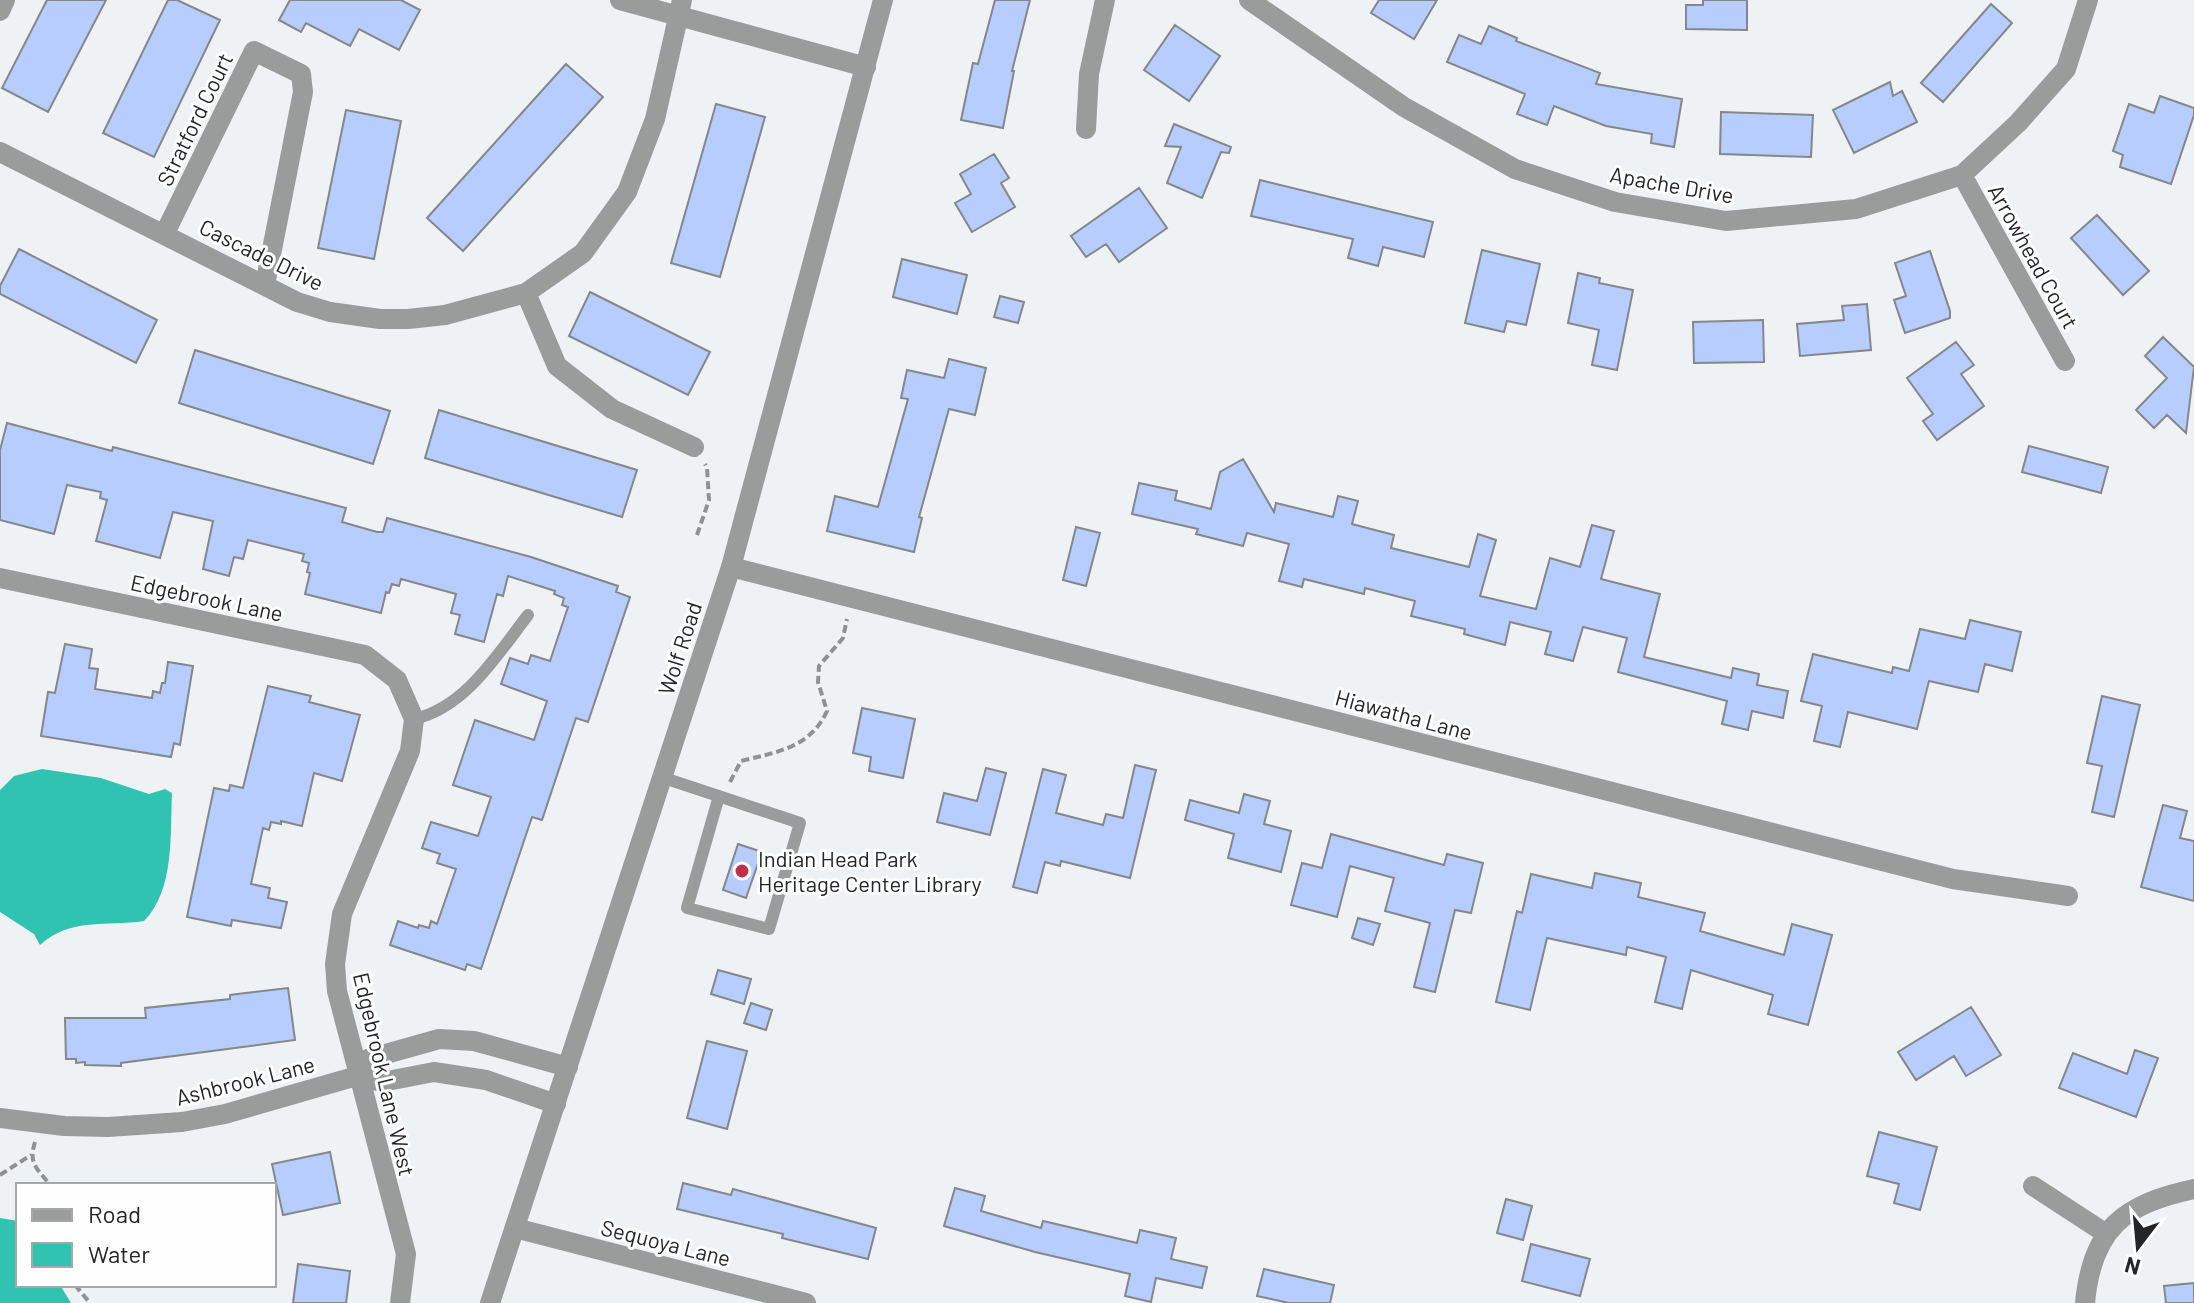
<svg xmlns="http://www.w3.org/2000/svg" width="2194" height="1303" viewBox="0 0 2194 1303" font-family="Barlow,sans-serif">
  <style>
    .water { fill: #31c3b2 }
    .building { fill: #b6cdfd; stroke: #85878a; stroke-width: 2 }
    .lines { fill: none; stroke-linecap: round; stroke-linejoin: round }
    .path { stroke: #8f9293; stroke-width: 4; stroke-dasharray: 8 4; stroke-linecap: butt }
    .service { stroke: #9a9c9c; stroke-width: 12 }
    .minor { stroke: #9a9c9c; stroke-width: 20 }
    .tertiary { stroke: #9a9c9c; stroke-width: 20 }
    .poi-dot { fill: #c0304a; stroke: #fefeff; stroke-width: 3 }
    .labels { text-anchor: middle; dominant-baseline: central; stroke-width: 6; stroke-linejoin: round; paint-order: stroke }
    .street-label { font-size: 22px; fill: #242526; stroke: #fefeff }
    .poi-label { font-size: 22px; fill: #242526; stroke: #fefeff; text-anchor: start }
  </style>
  <rect width="100%" height="100%" fill="#eef2f4"/>
  <path class="water" d="M42 769 101 778 149 794 165 789 172 793C170 833 175 890 144 921 105 927 71 917 40 945L34 934 0 912V790L14 776Z
    M0 1218 18 1221V1285H60L71 1303H0Z"/>
  <path class="building" d="M47 0H106L48 112 2 88Z
    M168 0H177L220 20 154 157 103 133Z
    M290 0H401L420 10 399 50 359 29 350 46 306 23 301 32 279 20Z
    M995 0H1030L1012 71H1014L1003 128 961 120 973 63 978 64Z
    M1379 0H1437L1414 39 1371 13Z
    M1703 0H1747V30L1686 29V5H1703Z
    M1991 4 2012 23 1943 102 1921 83Z
    M1175 25 1220 56 1189 101 1144 70Z
    M1489 26 1517 38 1516 41 1600 73 1596 84 1682 99 1674 147 1651 143 1652 134 1606 126 1554 106 1547 125 1517 114 1525 94 1447 62 1459 35 1481 44Z
    M566 64 603 97 463 251 427 218Z
    M1890 82 1893 96 1902 91 1917 122 1854 153 1833 110Z
    M2160 96 2194 108V115L2171 184 2120 167 2123 155 2113 151 2129 104 2154 113Z
    M716 104 765 117 720 277 671 263Z
    M346 110 401 121 374 259 318 248Z
    M1721 112 1813 115 1811 157 1720 154Z
    M1174 124 1231 147 1229 153 1221 152 1202 198 1167 183 1181 147 1165 146Z
    M994 154 1009 178 1001 183 1015 207 972 232 955 203 971 194 960 174Z
    M1260 180 1433 222 1424 257 1383 247 1378 266 1348 258 1353 239 1251 216Z
    M1139 188 1167 228 1119 262 1106 244 1086 257 1071 236Z
    M2097 215 2149 271 2123 295 2071 238Z
    M19 249 157 320 136 363 0 294V286Z
    M1482 250 1540 264 1526 325 1507 321 1504 332 1465 323Z
    M1930 251 1950 311V318L1905 333 1894 300 1906 296 1895 263Z
    M902 259 967 275 957 314 893 297Z
    M1578 273 1600 278 1599 283 1633 290 1617 370 1592 365 1599 330 1568 323Z
    M590 292 710 352 688 395 569 336Z
    M1000 296 1024 302 1018 323 994 317Z
    M1867 304 1871 350 1800 356 1797 324 1844 320 1842 306Z
    M1763 320 1764 362 1694 363 1693 322Z
    M2163 337 2194 367 2186 433 2167 415 2154 428 2136 410 2167 378 2145 356Z
    M1956 342 1974 365 1961 374 1984 406 1937 440 1923 421 1933 414 1907 378Z
    M195 350 390 411 373 464 179 403Z
    M949 359 986 368 975 415 949 409 919 517 922 518 914 552 827 531 835 496 878 507 908 399 901 398 907 370 944 378Z
    M439 410 637 470 622 517 425 458Z
    M7 423 112 451 113 447 346 508 342 522 377 532H383L387 518 531 557 618 586 616 592 630 597 588 722 576 718 542 820 532 817 481 969 467 964 465 970 390 945 398 921 418 928 419 925 429 928 431 921 437 924 456 869 437 863 440 854 422 848 431 822 478 836 491 797 453 785 475 720 534 740 547 701 501 684 510 658 528 664 531 655 550 661 568 607 562 605 564 598 554 594 555 591 508 576 503 596 497 594 484 642 455 634 460 615 451 613 456 594 401 579 399 586 392 584 389 593 386 592 381 613 305 594 310 573 307 572 309 563 302 561 304 554 248 540 243 559 234 557 229 576 203 569 213 521 173 512 160 558 96 541 107 500 100 498 101 492 67 485 54 534 0 520V450Z
    M2029 446 2108 467 2101 493 2022 472Z
    M1243 459 1274 512 1276 503 1333 517 1338 496 1358 501 1352 524 1394 535 1391 548 1469 567 1478 534 1496 540 1480 596 1536 609 1550 558 1580 567 1592 525 1614 531 1601 579 1660 594 1644 657 1731 678 1733 668 1759 674 1757 685 1788 691 1783 718 1752 711 1748 730 1722 724 1727 701 1618 672 1627 638 1583 627 1573 661 1545 654 1551 632 1510 622 1505 645 1464 634 1465 629 1411 616 1415 601 1365 588 1364 594 1304 579 1302 587 1279 581 1289 544 1247 533 1243 546 1196 534 1198 529 1132 514 1139 483 1177 491 1175 500 1211 509 1220 472Z
    M1076 527 1100 533 1086 586 1063 580Z
    M1970 620 2021 632 2012 671 1985 664 1978 692 1929 681 1917 729 1848 712 1840 747 1814 741 1822 706 1801 701 1813 654 1892 673 1893 667 1909 671 1920 629 1965 639Z
    M65 644 92 649 89 668 98 669 95 689 152 698 153 691 160 693 162 683H165L168 662 193 666 180 745 174 743 171 757 41 736 48 692 55 693Z
    M268 686 311 696 309 702 360 715 342 781 314 773 302 826 281 821V824L271 822 269 830 263 828 251 884 270 888 268 898 287 902 281 928 232 920 231 926 187 917 214 788 229 791 230 785 243 788Z
    M2102 696 2140 705 2114 817 2092 812 2102 766 2087 763Z
    M862 708 915 719 903 778 869 771 871 757 853 753Z
    M1135 765 1156 770 1130 878 1061 861 1060 866 1045 862 1037 893 1013 887 1043 769 1066 775 1056 813 1103 825 1106 814 1123 818Z
    M986 768 1006 773 990 835 937 822 944 793 977 801Z
    M1244 794 1270 801 1264 824 1291 831 1281 872 1228 858 1234 834 1185 820 1190 800 1239 813Z
    M2163 805 2187 811 2180 838 2194 841V901L2141 887Z
    M1331 834 1444 865 1447 854 1483 863 1471 913 1455 910 1435 992 1414 987 1430 923 1385 911 1394 878 1350 866 1337 917 1291 905 1302 863 1322 868Z
    M738 844 762 852 746 898 723 890Z
    M1595 873 1641 883 1638 897 1705 913 1700 931 1784 955 1792 924 1832 935 1808 1025 1768 1014 1773 995 1691 970 1682 1009 1655 1002 1666 957 1627 947 1626 955 1547 938 1530 1010 1496 1002 1517 911 1522 913 1531 874 1592 888Z
    M1358 918 1380 924 1373 945 1352 938Z
    M718 970 751 979 744 1004 711 994Z
    M288 988 295 1040 121 1063V1066L85 1065V1062L76 1063V1059H66L65 1018H146L145 1008 230 999V995Z
    M751 1003 772 1010 766 1030 744 1023Z
    M1971 1007 2001 1055 1966 1076 1954 1056 1916 1080 1898 1052Z
    M707 1041 747 1051 727 1129 687 1118Z
    M2135 1050 2158 1058 2136 1117 2059 1088 2073 1053 2127 1074Z
    M1879 1132 1937 1147 1920 1210 1894 1203 1899 1184 1867 1176Z
    M330 1152 340 1203 283 1215 272 1164Z
    M683 1183 731 1195 733 1189 876 1228 868 1259 782 1238 783 1234 677 1209Z
    M955 1188 985 1196 981 1211 1041 1228 1043 1221 1137 1243 1140 1230 1176 1238 1171 1259 1207 1267 1202 1288 1156 1278 1151 1302 1125 1296 1130 1274 1035 1252 944 1226Z
    M1506 1199 1532 1206 1523 1240 1497 1233Z
    M1531 1244 1590 1259 1580 1296 1522 1281Z
    M298 1264 350 1271 346 1303H293Z
    M1264 1269 1334 1285 1330 1303H1289L1257 1296Z
    M2194 1283V1303H2166L2164 1286Z"/>
  <g class="lines">
    <path class="path" d="M697 535 709 500 707 468 705 464
      M730 782 741 761C777 752 810 748 827 711L818 682 819 666 843 638 847 619
      M35 1142C28 1164 37 1168 50 1185
      M0 1175 31 1155
      M75 1285 90 1303"/>
    <path class="service" d="M414 719C465 708 497 655 528 615
      M661 777 800 823 769 929 687 908 719 796"/>
    <path class="minor" d="M620 0 866 67
      M1249 0 1404 107 1515 169 1615 202 1726 221 1856 209 1962 175 2018 123 2066 69 2088 0
      M0 11 5 0
      M1086 129 1089 74 1105 0
      M0 152 297 302 330 312 380 319H408L445 315 526 293 583 253 627 192 655 119 682 0
      M1962 175 2065 361
      M165 233 254 51 301 74 303 92 265 285
      M526 293 557 366 612 409 694 447
      M731 567 1953 879 2068 896
      M0 578 365 655 397 680 414 719 410 751 342 914 335 964 337 991 406 1254 400 1303
      M357 1076 368 1059 439 1039 474 1041 568 1067
      M0 1118 64 1126 108 1127 182 1122 225 1114 357 1076 382 1082 434 1072 486 1080 556 1104
      M2033 1186 2105 1233
      M515 1228 806 1303
      M2085 1303C2092 1228 2124 1204 2194 1189"/>
    <path class="tertiary" d="M490 1303 731 567 883 0"/>
  </g>
  <circle class="poi-dot" cx="742" cy="871" r="8"/>
  <g class="labels">
    <g class="street-label">
      <text transform="translate(194 119) rotate(-64)">Stratford Court</text>
      <text transform="translate(1672 184) rotate(10)">Apache Drive</text>
      <text transform="translate(262 254) rotate(26)">Cascade Drive</text>
      <text transform="translate(2034 256) rotate(61)">Arrowhead Court</text>
      <text transform="translate(207 597) rotate(12)">Edgebrook Lane</text>
      <text transform="translate(679 648) rotate(-72)">Wolf Road</text>
      <text transform="translate(1404 714) rotate(15)">Hiawatha Lane</text>
      <text transform="translate(385 1074) rotate(77)">Edgebrook Lane West</text>
      <text transform="translate(245 1080) rotate(-14)">Ashbrook Lane</text>
      <text transform="translate(666 1242) rotate(14)">Sequoya Lane</text>
    </g>
    <g class="poi-label">
      <text x="758" y="858">Indian Head Park<tspan x="758" dy="25">Heritage Center Library</tspan></text>
    </g>
  </g>
  <rect x="16" y="1183" width="260" height="104" fill="#fefeff" stroke="#a7a7a8" stroke-width="2"/>
  <rect x="32" y="1209" width="40" height="12" fill="#9a9c9c" stroke="#a7a7a8" stroke-width="2"/>
  <text x="88" y="1223" font-size="24" fill="#242526">Road</text>
  <rect x="32" y="1243" width="40" height="24" fill="#31c3b2" stroke="#a7a7a8" stroke-width="2"/>
  <text x="88" y="1263" font-size="24" fill="#242526">Water</text>
  <g transform="translate(2138 1247) rotate(196)" stroke="#fefeff" stroke-width="6" paint-order="stroke">
  <path d="M0-6L14 30L0 20L-14 30Z" fill="#242526"/>
  <text y="-12" font-size="22" font-weight="bold" text-anchor="middle" fill="#242526">N</text>
  </g>
</svg>
